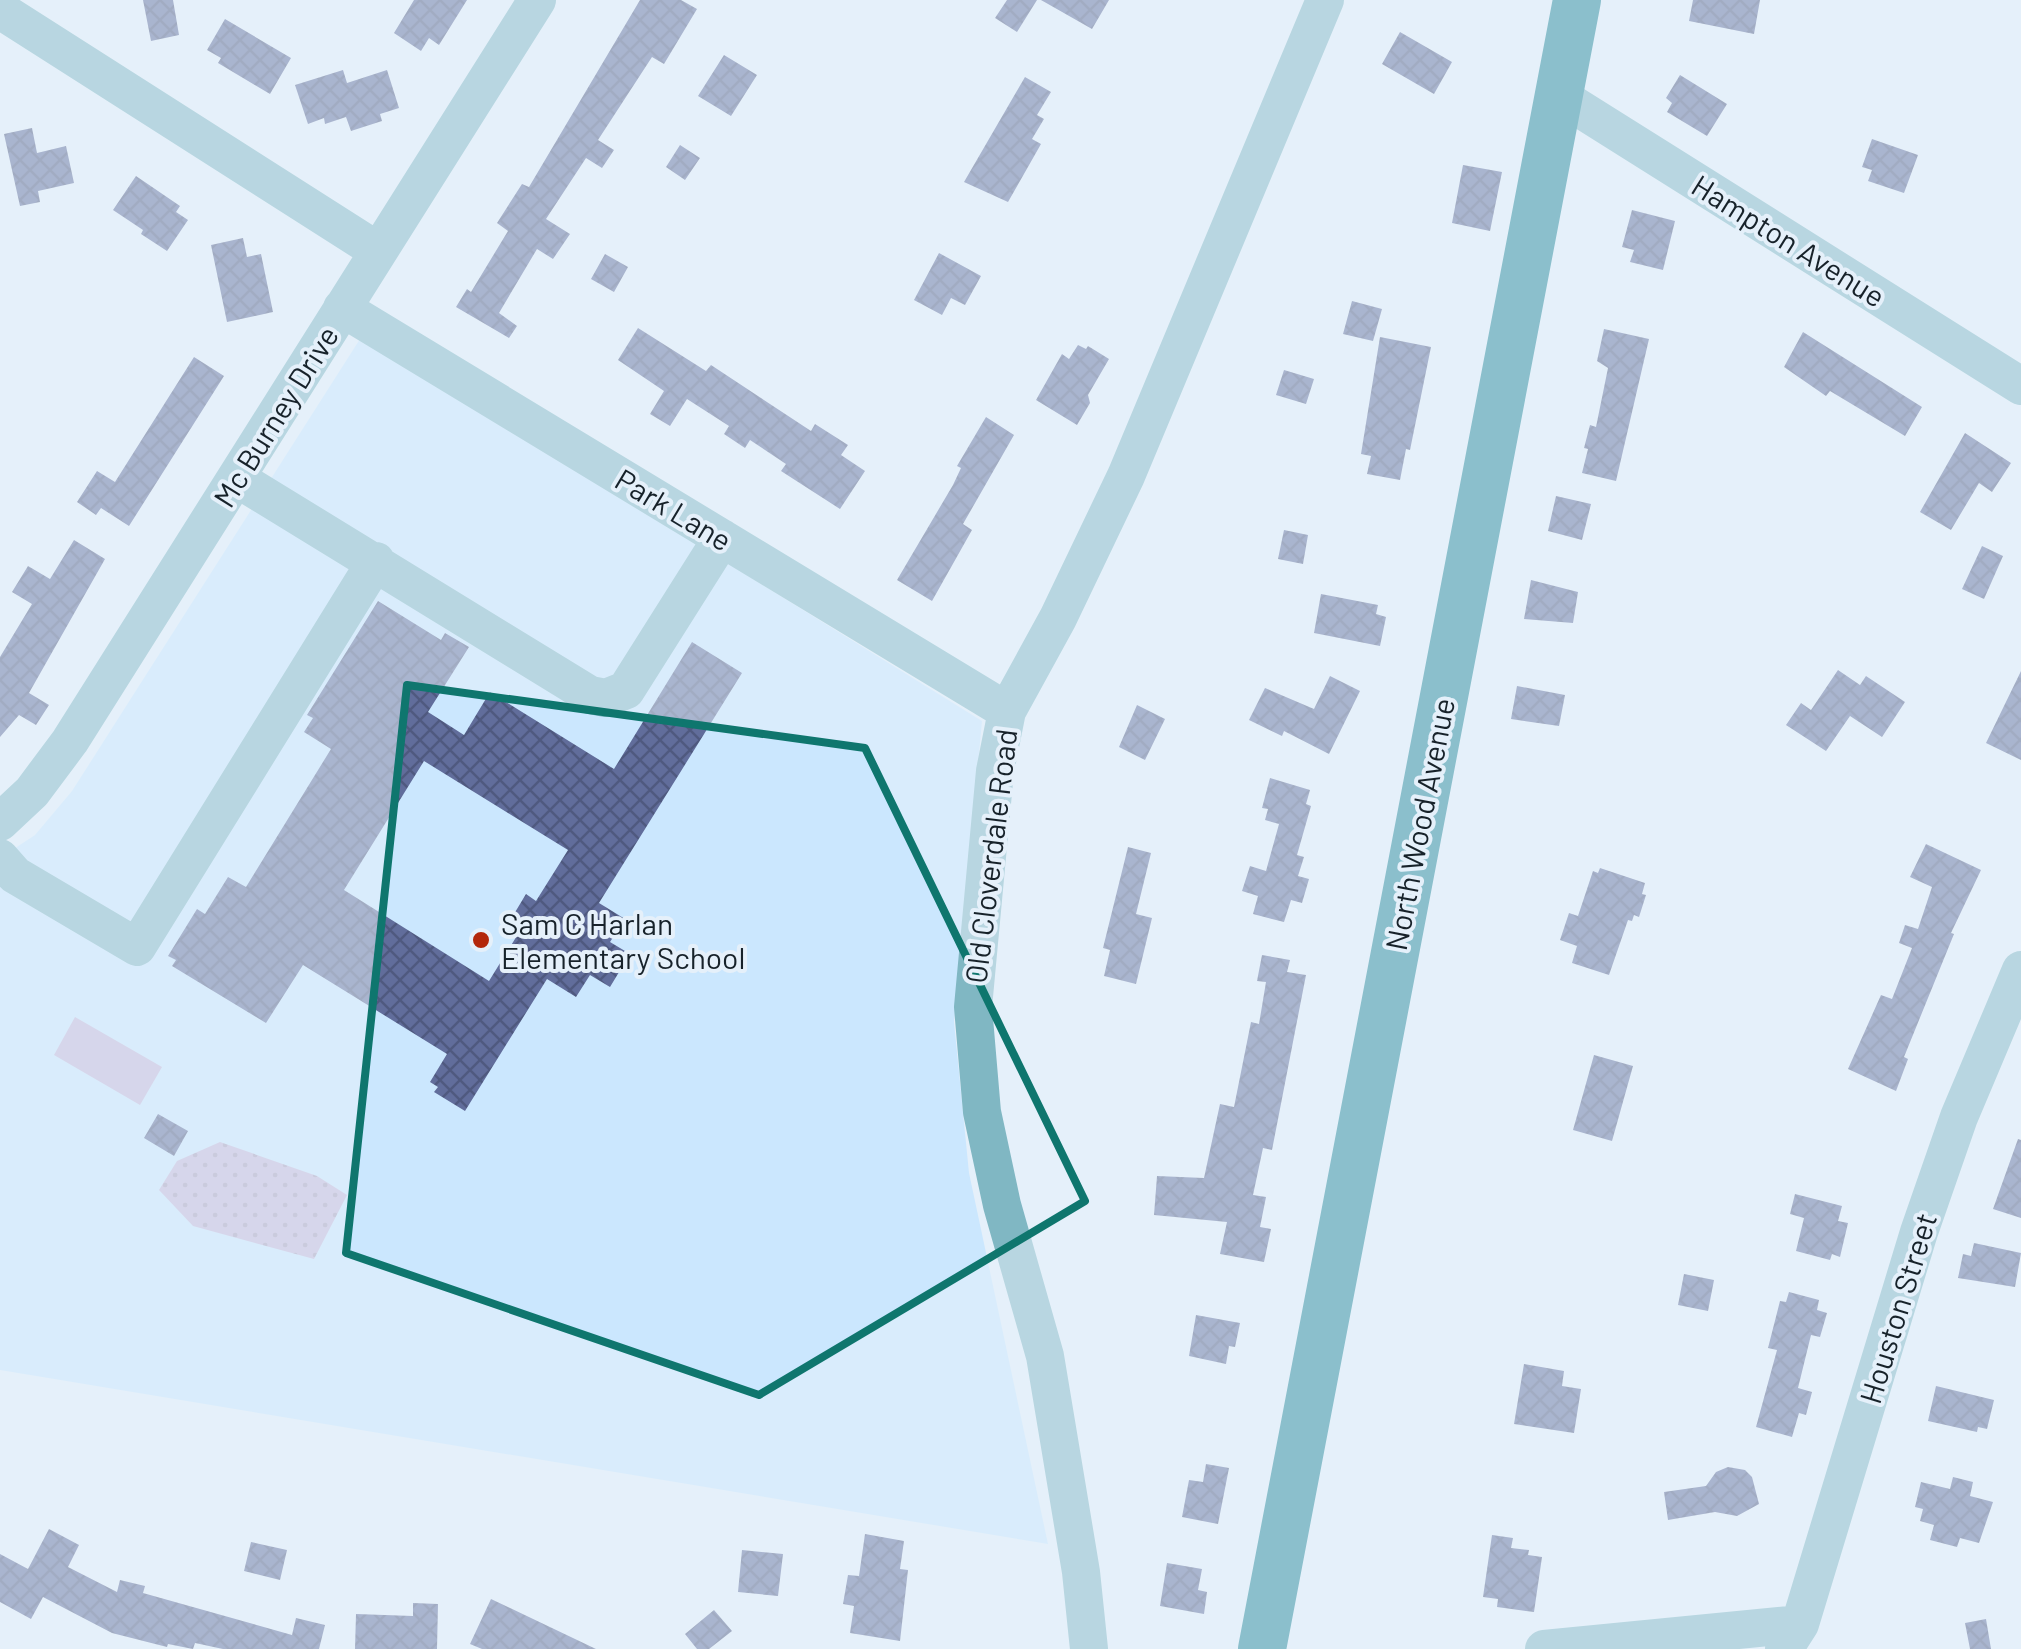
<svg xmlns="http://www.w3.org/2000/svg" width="2021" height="1649" viewBox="0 0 2021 1649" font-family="Barlow,sans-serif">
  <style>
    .built { fill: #cbe7fe }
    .grass { fill: url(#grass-dots) }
    .pitch { fill: #c4b7d9 }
    .building { fill: url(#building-cross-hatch); fill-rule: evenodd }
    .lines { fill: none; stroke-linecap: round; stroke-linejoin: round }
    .minor { stroke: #80b7c3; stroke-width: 38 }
    .major { stroke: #1d8495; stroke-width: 48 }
    .marked { fill: none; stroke: #0f766e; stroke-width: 8; stroke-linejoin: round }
    .poi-dot { fill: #b3270a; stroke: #e5f0fa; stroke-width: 4 }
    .labels { text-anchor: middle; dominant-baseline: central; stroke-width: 8; stroke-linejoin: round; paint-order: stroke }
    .street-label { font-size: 30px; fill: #17222a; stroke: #e5f0fa }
    .poi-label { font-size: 30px; fill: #17222a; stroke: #e5f0fa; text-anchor: start }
  </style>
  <defs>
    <pattern id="grass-dots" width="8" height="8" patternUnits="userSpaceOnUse" patternTransform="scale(2.5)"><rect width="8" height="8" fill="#c4b7d9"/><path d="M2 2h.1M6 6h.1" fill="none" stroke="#a89dba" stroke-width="1.8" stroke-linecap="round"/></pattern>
    <pattern id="building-cross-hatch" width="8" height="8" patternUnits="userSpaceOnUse" patternTransform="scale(2.5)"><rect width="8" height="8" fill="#616d9b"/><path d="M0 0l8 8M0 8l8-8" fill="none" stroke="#4f597f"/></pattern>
  </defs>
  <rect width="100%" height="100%" fill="#e5f0fa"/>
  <path class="built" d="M360 339 392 355 982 721 954 1022 969 1173 1048 1544 0 1370V858L35 835 72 791Z"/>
  <path class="grass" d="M220 1142 317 1176 347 1195 314 1259 193 1226 159 1190 177 1161Z"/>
  <path class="pitch" d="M75 1017 162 1067 140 1105 54 1055Z"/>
  <path class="building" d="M143 0H173L179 35 151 41Z
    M414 0H467L439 45 429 38 421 51 394 33Z
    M640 0H681L697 9 664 64 652 57 598 140 614 150 602 168 586 158 546 219 570 234 553 259 537 249 499 313 517 326 509 338 456 307 467 289 471 292 508 231 497 223 522 184 529 187Z
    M1007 0H1037L1017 32 995 18Z
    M1041 0H1109L1092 29Z
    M1693 0H1760L1754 34 1689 21Z
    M225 19 291 58 270 94 218 63 221 58 207 50Z
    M1400 32 1452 62 1434 94 1382 64Z
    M724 55 757 75 731 116 698 96Z
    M343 70 347 83 387 70 399 108 380 114 382 121 351 131 346 117 325 124 324 118 308 124 295 85Z
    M1680 75 1727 104 1707 136 1667 112 1672 103 1666 98Z
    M1025 77 1051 92 1037 115 1044 119 1032 139 1041 144 1008 202 964 182Z
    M32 128 37 153 66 146 74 183 38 191 40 202 20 206 4 134Z
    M1872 139 1918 155 1904 193 1868 181 1872 170 1862 167Z
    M680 145 700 158 685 180 666 167Z
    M1463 165 1502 172 1490 231 1452 223Z
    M136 176 180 206 176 212 188 220 167 251 141 234 143 230 113 210Z
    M1632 210 1675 221 1663 270 1630 262 1634 250 1622 247Z
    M243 238 247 257 261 254 273 312 227 322 211 245Z
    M939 253 981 276 965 305 951 298 942 315 914 300Z
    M605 254 628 267 614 292 591 279Z
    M1352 301 1382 309 1373 341 1343 334Z
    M638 328 706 371 711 365 811 431 815 424 848 445 841 455 865 471 840 509 781 471 786 464 750 440 745 448 724 434 729 426 687 399 670 426 650 414 664 391 618 360Z
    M1604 329 1649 339 1616 481 1582 473 1588 449 1584 448 1590 425 1596 427 1608 368 1597 361Z
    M1803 332 1922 407 1905 436 1830 391 1826 396 1784 367Z
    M1380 337 1431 347 1410 450 1406 449 1400 480 1367 474 1371 456 1361 454Z
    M1078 345 1086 349 1088 346 1109 359 1088 395 1090 403 1077 425 1036 400 1062 354 1069 359Z
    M194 357 224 376 129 526 101 508 96 515 77 502 97 471 115 482Z
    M1284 370 1314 379 1306 404 1276 395Z
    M986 417 1014 435 963 524 972 530 932 601 897 580 953 485 961 468 957 466Z
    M1965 433 2011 463 1992 492 1979 483 1951 530 1920 512Z
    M1556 496 1591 504 1582 540 1548 531Z
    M1284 530 1308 535 1303 564 1278 559Z
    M74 540 105 559 29 693 49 705 36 725 19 715 0 737V657L32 604 12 592 28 566 50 579Z
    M1982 546 2003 556 1984 599 1962 589Z
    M1531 580 1578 592 1573 623 1524 619Z
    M1321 594 1378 605 1376 614 1386 617 1380 646 1314 633Z
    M378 601 441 640 445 633 469 647 428 712 464 735 490 692 614 769 692 642 742 673 599 903 625 919 610 942 630 954 610 987 590 975 576 997 547 979 465 1111 434 1092 438 1087 430 1082 447 1054 303 965 266 1023 172 966 176 960 168 956 197 909 205 914 228 877 246 887 331 749 304 732 313 718 307 715ZM424 761 568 850 536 901 526 894 511 919 523 926 489 981 344 890Z
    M1838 670 1860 685 1866 676 1905 702 1882 737 1850 716 1826 751 1786 725 1801 703 1811 710Z
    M2021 671V760L1986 743Z
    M1330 676 1360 691 1329 754 1284 731 1282 736 1249 720 1265 688 1314 709Z
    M1517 686 1565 695 1559 726 1511 719Z
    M1137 705 1165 719 1145 760 1119 747Z
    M1270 778 1310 790 1306 804 1311 806 1297 855 1304 857 1298 876 1309 879 1302 903 1291 900 1284 922 1253 914 1258 896 1242 891 1250 866 1266 871 1279 824 1265 820 1268 809 1262 808Z
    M1926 844 1981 870 1951 933 1954 934 1904 1057 1908 1059 1896 1091 1848 1069 1881 995 1892 999 1912 948 1899 943 1905 925 1918 929 1932 887 1910 877Z
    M1128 847 1151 853 1136 914 1152 918 1136 984 1104 976 1110 950 1103 948Z
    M1600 868 1645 883 1642 894 1646 895 1639 917 1634 915 1632 921 1628 920 1609 975 1572 963 1577 946 1560 940 1569 913 1578 916 1593 871 1598 873Z
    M1262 955 1290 960 1287 972 1306 975 1272 1150 1263 1148 1253 1195 1266 1197 1260 1227 1271 1229 1264 1262 1220 1254 1227 1222 1154 1215 1157 1176 1204 1178 1220 1104 1234 1107 1251 1022 1259 1024 1266 982 1257 981Z
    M1594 1055 1633 1066 1612 1141 1573 1130Z
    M158 1114 188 1131 174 1156 144 1138Z
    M2018 1139 2021 1140V1218L1993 1209Z
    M1795 1194 1842 1206 1838 1221 1848 1223 1840 1257 1832 1254 1830 1260 1796 1251 1804 1218 1790 1214Z
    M1974 1243 2021 1253 2015 1287 1958 1278 1963 1254 1971 1256Z
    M1684 1274 1714 1280 1708 1311 1678 1305Z
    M1789 1292 1819 1300 1817 1310 1827 1313 1820 1337 1811 1335 1798 1388 1812 1392 1806 1415 1799 1413 1792 1437 1756 1427 1777 1350 1768 1348 1780 1301 1786 1302Z
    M1196 1315 1240 1323 1235 1347 1229 1346 1226 1364 1189 1356Z
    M1524 1364 1564 1371 1562 1386 1581 1389 1574 1433 1514 1424Z
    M1936 1386 1994 1400 1987 1429 1978 1427 1977 1432 1928 1421Z
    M1206 1464 1229 1468 1218 1524 1182 1517 1189 1480 1203 1482Z
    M1728 1467 1745 1470 1752 1477 1759 1504 1737 1516 1715 1512 1668 1520 1664 1492 1706 1486 1716 1472Z
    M1953 1477 1973 1482 1970 1496 1993 1502 1979 1543 1960 1538 1957 1547 1930 1540 1934 1525 1920 1521 1923 1509 1915 1507 1921 1482 1950 1489Z
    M49 1529 79 1545 68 1567 117 1592 120 1580 145 1586 143 1593 292 1635 296 1618 325 1625 319 1649H223L195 1643 193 1649 168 1644 167 1647 112 1633 43 1597 31 1619 0 1602V1554L28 1569Z
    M865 1534 904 1541 900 1569 908 1570 900 1641 850 1633 854 1606 843 1604 848 1575 859 1576Z
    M1492 1535 1513 1538 1511 1548 1529 1550 1528 1555 1542 1557 1534 1612 1497 1607 1498 1599 1483 1597Z
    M251 1542 287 1550 280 1580 244 1571Z
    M742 1550 783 1554 778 1596 738 1592Z
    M1167 1563 1202 1569 1198 1590 1207 1592 1204 1614 1160 1606Z
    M491 1599 596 1649H482L470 1644Z
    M413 1603 438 1604 437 1649H355L356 1614 413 1616Z
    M714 1610 732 1631 709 1649H697L685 1634Z
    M1986 1619 1991 1649H1970L1965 1623Z"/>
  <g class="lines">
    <path class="minor" d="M0 10 378 251
      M1558 95 2021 386
      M342 308 1007 711
      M236 478 590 695 606 698 626 690 722 538
      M0 822 32 792 70 741 537 0
      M0 858 15 875 137 947 376 561
      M1089 1649 1081 1572 1045 1356 1002 1205 982 1112 973 1007 995 771 1007 711 1058 618 1126 476 1325 0
      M1544 1649 1800 1624
      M1784 1649 1800 1624 1919 1232 1959 1117 2021 970"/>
    <path class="major" d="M1262 1649 1577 0"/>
  </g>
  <path d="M0 0H2021V1649H0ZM407 685 865 748 1085 1201 759 1395 346 1253Z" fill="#e5f0fa" fill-opacity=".55" fill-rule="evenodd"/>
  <path class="marked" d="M407 685 865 748 1085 1201 759 1395 346 1253Z"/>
  <circle class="poi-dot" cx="481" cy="940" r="10"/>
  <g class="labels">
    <g class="street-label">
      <text transform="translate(1789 240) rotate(32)">Hampton Avenue</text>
      <text transform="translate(275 416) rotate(-58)">Mc Burney Drive</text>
      <text transform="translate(674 509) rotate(31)">Park Lane</text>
      <text transform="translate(1419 824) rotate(-79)">North Wood Avenue</text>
      <text transform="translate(990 856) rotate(-83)">Old Cloverdale Road</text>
      <text transform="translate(1897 1308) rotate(-73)">Houston Street</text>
    </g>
    <g class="poi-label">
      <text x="501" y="923">Sam C Harlan<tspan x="501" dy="34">Elementary School</tspan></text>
    </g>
  </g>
</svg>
